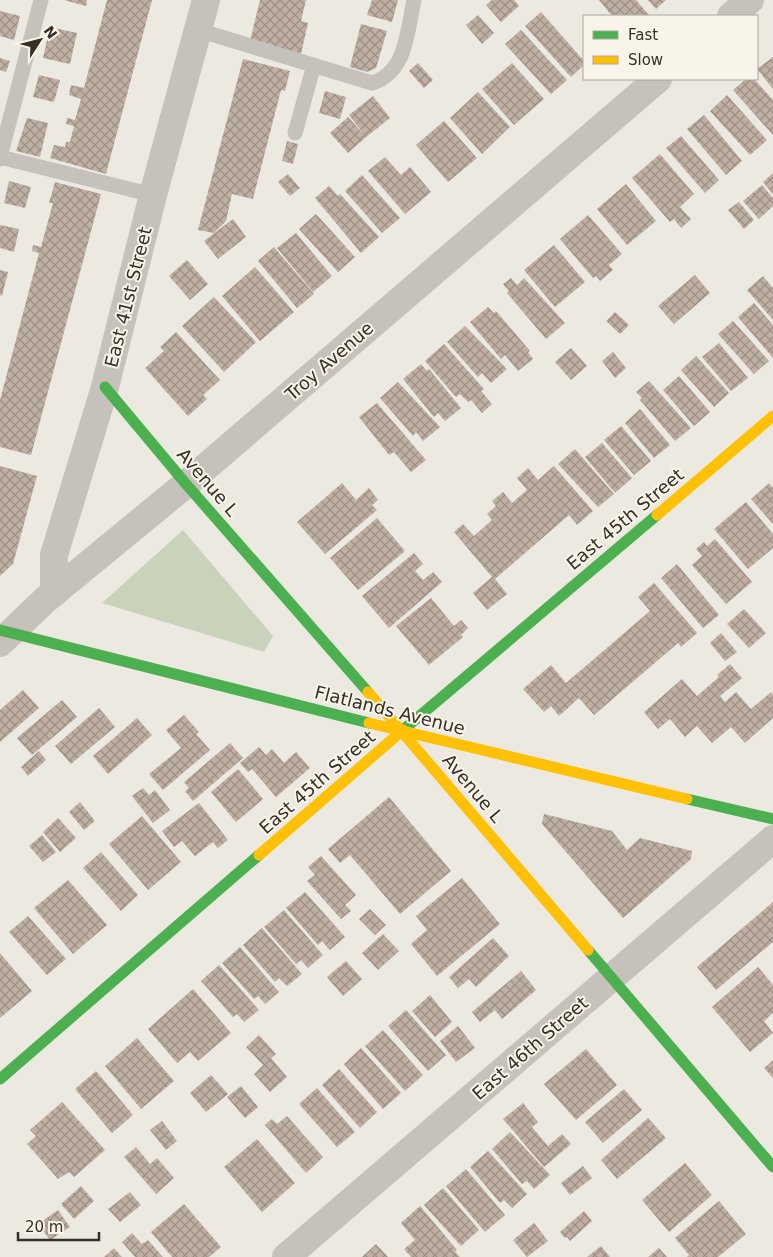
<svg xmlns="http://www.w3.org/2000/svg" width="773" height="1257" viewBox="0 0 773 1257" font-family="'DejaVu Sans',sans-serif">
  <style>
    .garden { fill: #cad2bc }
    .building { fill: url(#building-cross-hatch) }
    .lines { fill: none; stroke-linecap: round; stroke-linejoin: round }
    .lane { stroke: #c6c1ba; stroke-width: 15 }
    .street { stroke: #c6c1ba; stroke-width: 28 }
    .fast { stroke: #4caf50; stroke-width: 11 }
    .slow { stroke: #ffc107; stroke-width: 11 }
    .labels { text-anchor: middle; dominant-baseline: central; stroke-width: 4; stroke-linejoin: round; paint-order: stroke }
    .street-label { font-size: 18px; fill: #362f28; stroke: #f9f4e9 }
  </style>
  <defs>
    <pattern id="building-cross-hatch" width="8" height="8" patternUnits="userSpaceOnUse" patternTransform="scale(1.25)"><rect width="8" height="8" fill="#bfb0a3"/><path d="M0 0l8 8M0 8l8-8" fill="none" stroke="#9c9085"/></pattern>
  </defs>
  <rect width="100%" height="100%" fill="#ece9e1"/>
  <path class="garden" d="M183 530 273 636 264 652 102 603Z"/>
  <path class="building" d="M64 0H87L86 6Z
    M107 0H152L106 174 50 158 54 145 65 147 66 142H70L74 126 66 124 67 118 75 120 81 99 69 95 71 85 84 88Z
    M260 0H306L301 21 308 23 301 54 250 41Z
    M372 0H398L392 22 367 15Z
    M492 0H514L519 6 501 22 486 5Z
    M599 0H636L649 15 612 16Z
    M648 0H666L656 9Z
    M0 11 20 16 14 40 0 36Z
    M541 12 584 61V65L571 77 525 26Z
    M478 15 494 33 482 44 466 25Z
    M361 24 387 31 376 68 367 72 350 67Z
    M50 27 77 33 70 64 43 58Z
    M521 30 567 80 551 94 505 44Z
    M773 57V89L757 69Z
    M0 58 10 61 6 72 0 70Z
    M243 59 290 71 285 91 281 90 253 199 232 194 226 221 214 233 198 230Z
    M418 63 433 80 424 88 409 71Z
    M512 63 544 99 514 125 482 89Z
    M39 75 60 80 54 102 33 97Z
    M746 79H754L773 100V135L733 90Z
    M325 91 346 97 340 119 319 113Z
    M478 92 510 127 482 154 450 118Z
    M727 95 767 140 750 155 710 111Z
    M373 96 390 118 366 137 349 115Z
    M704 115 742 161 726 175 687 129Z
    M348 117 366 137 348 153 330 133Z
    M27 118 48 123 40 157 16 151Z
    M444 121 477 158 448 182 416 145Z
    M681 136 719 180 705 193 666 148Z
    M287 141 298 144 293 164 282 161Z
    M660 154 694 194 680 207 691 219 681 228 674 219 670 222 632 178Z
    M385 157 401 175 410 167 431 192 405 214 368 171Z
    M773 173V194L763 182Z
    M288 174 300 188 290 196 278 182Z
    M362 175 400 218 382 233 345 191Z
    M9 181 31 187 25 208 4 203Z
    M55 182 101 194 31 455 0 447V400L39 253 32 251 33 245 41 247 53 203H49Z
    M626 184 656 221 627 245 597 209Z
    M762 185 773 198V206L759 219 743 201Z
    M329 186 338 196 340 194 379 237 361 253 315 198Z
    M739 202 754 220 744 229 728 210Z
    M316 214 355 257 338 272 299 229Z
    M588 215 622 254 609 265 613 270 600 281 596 276 593 278 560 239Z
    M233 219 246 237 218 259 204 241Z
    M0 225 19 229 14 252 0 248Z
    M296 233 332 276 313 292 277 248Z
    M554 245 585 282 555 307 524 270Z
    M274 247 314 294 297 308 258 261Z
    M187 260 208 284 190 300 169 276Z
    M255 267 294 312 260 341 222 296Z
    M0 270 8 272 2 296 0 295Z
    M695 275 710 293 674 324 658 306Z
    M763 276 773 288V320L747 290Z
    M511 278 517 285 524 278 565 323 546 339 507 293 509 291 503 284Z
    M214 297 256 342 224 372 182 326Z
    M754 303 773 325V358L738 317Z
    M488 307 494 313 496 311 530 351 528 352 533 359 518 371 505 355 501 359 470 322Z
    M615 312 629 325 620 334 606 321Z
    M733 321 769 361 754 374 718 334Z
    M465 326 507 369 491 383 482 373 478 377 447 342Z
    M176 332 220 380 203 395 207 399 188 416 145 368 164 351 160 347Z
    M719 343 748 378 731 391 702 357Z
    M444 344 484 389 481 391 492 404 482 413 471 400 468 402 460 394 456 397 425 361Z
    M571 348 587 366 571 380 555 362Z
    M613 352 626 368 615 378 602 361Z
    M696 356 729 393 714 407 681 370Z
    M421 364 427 371 429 369 461 408 445 421 438 413 434 417 403 379Z
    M679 376 710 412 694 426 663 390Z
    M649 381 691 428 675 441 640 400 642 398 636 392Z
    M398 382 440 427 423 441 416 432 413 436 380 398Z
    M377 403 426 460 411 472 394 452 389 455 359 417Z
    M640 409 670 445 654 458 625 423Z
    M621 426 651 461 634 475 604 440Z
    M602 443 632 478 615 493 585 457Z
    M575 449 614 494 598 507 558 464Z
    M0 466 37 476 13 564 0 576Z
    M554 466 593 511 577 525 569 515 495 579 507 594 487 610 473 593 492 577 454 532 463 524 474 536 492 520 487 514 496 506 492 501 503 492 512 503 527 490 517 478 528 468 538 480Z
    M342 483 356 500 369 488 378 500 372 505 377 510 325 554 297 522Z
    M769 483 773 488V524L751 499Z
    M746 502 773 534V548L748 569 714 529Z
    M377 518 405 551 358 590 330 558Z
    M715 539 752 582 726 604 692 565 702 556 696 549 704 542 707 546Z
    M414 553 423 564 415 571 423 580 433 572 442 582 389 628 362 596Z
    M677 564 719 615 703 628 661 578Z
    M654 583 697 633 681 647 678 643 594 715 579 698 559 716 551 706 544 712 523 689 551 665 566 683 650 611 638 597Z
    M431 598 454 626 461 620 468 628 461 635 463 637 429 665 396 626Z
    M744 609 766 633 749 648 727 624Z
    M721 633 737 652 725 661 710 643Z
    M730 664 742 678 720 696 725 702 736 692 751 709 771 692 773 695V718L745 743 731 727 712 743 697 726 685 737 670 719 658 729 644 712 682 679 697 696 719 677 717 675Z
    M23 690 39 708 0 742V710Z
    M62 700 77 717 32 755 17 738Z
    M99 708 115 727 71 764 55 746Z
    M184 715 199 732 196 734 210 750 163 790 149 774 181 748 166 730Z
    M137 718 152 735 108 774 93 756Z
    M230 743 243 758 193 801 185 791 189 788 184 782Z
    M259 747 266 755 272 749 284 763 296 752 310 768 276 797 252 769 248 772 240 763Z
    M39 751 46 760 28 776 21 767Z
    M238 769 263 799 236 822 211 792Z
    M143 788 149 795 155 790 170 810 153 823 132 796Z
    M389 797 451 871 400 914 350 855 340 863 328 849Z
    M80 802 95 821 84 830 69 812Z
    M199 803 228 840 218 848 213 842 195 856 182 841 174 847 162 831Z
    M544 814 612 831 627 850 640 838 692 851 691 859 623 918 542 824Z
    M142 816 181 862 148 890 109 844Z
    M58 818 76 838 60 852 43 832Z
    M42 835 56 852 43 862 29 846Z
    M101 852 138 895 121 911 83 868Z
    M321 856 356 895 345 905 351 911 341 919 307 881 315 875 308 867Z
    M462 878 500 924 437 976 411 944 427 930 416 916Z
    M68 880 107 925 73 954 34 908Z
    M305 892 345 937 330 950 322 941 318 945 286 908Z
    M773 902V942L716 990 697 967Z
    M370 909 386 925 375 935 359 919Z
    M284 910 323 955 308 968 301 960 296 964 264 927Z
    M28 916 66 959 47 975 9 932Z
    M262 928 302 974 287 986 279 978 275 982 243 945Z
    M383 934 399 951 378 970 362 953Z
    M493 938 509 956 476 987 469 979 458 988 449 977Z
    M240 947 279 992 265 1004 258 996 254 999 222 963Z
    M0 953 32 991 0 1018Z
    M346 961 362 979 343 996 327 977Z
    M219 965 259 1010 244 1022 237 1014 233 1017 201 981Z
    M758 967 773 985V1013L764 1021 773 1033 750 1052 712 1007Z
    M521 971 536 990 502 1019 495 1010 480 1022 472 1012Z
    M193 989 231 1033 198 1061 190 1052 177 1063 148 1029Z
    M430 995 452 1022 435 1037 412 1011Z
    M406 1010 446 1055 428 1071 388 1026Z
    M458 1026 475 1048 456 1062 440 1041Z
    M383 1030 423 1075 405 1091 365 1046Z
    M259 1035 276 1054 271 1058 287 1077 270 1092 254 1074 263 1065 246 1047Z
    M137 1038 174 1081 141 1109 105 1066Z
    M361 1048 401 1093 383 1109 344 1064Z
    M586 1049 617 1085 576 1120 544 1084Z
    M773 1060V1078L764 1068Z
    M339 1069 377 1112 360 1128 322 1085Z
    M96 1071 133 1115 112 1133 75 1089Z
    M211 1075 228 1094 206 1112 190 1093Z
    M241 1086 258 1107 245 1118 227 1097Z
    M317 1088 355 1132 337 1147 299 1104Z
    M624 1089 642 1110 603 1143 585 1122Z
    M62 1102 105 1150 74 1177 69 1172 58 1179 27 1144 36 1136 30 1130Z
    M523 1103 538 1122 532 1127 548 1146 562 1134 571 1144 544 1167 503 1119Z
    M287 1116 323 1157 306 1173 265 1125 272 1119 277 1124Z
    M648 1118 666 1138 617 1179 601 1160Z
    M162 1121 177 1141 166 1150 150 1130Z
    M510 1132 550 1175 534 1189 527 1181 522 1184 492 1149Z
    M257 1139 295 1183 262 1212 224 1167Z
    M136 1147 150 1164 157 1158 174 1178 156 1194 124 1157Z
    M488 1151 527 1194 512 1208 504 1200 500 1203 470 1167Z
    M685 1163 712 1195 669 1232 642 1200Z
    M583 1166 592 1178 570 1195 561 1183Z
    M466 1169 505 1215 485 1232 446 1186Z
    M81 1186 94 1201 74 1219 61 1204Z
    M443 1188 479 1230 461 1246 424 1205Z
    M130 1192 141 1205 120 1222 108 1209Z
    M719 1201 746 1234 718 1257H687L689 1255 675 1238Z
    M184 1204 221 1247 209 1257H172L151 1232Z
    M420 1206 457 1250 455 1252 460 1257H411L404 1249 415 1240 401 1223Z
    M58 1210 70 1227 50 1240 38 1224Z
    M584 1211 592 1221 570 1241 567 1237 565 1238 560 1232Z
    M534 1223 548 1241 527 1257 513 1240Z
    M132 1233 142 1244 148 1240 163 1257H135L122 1242Z
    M376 1244 388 1257H362Z
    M601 1246 610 1257H587Z
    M114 1248 122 1257H104Z
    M659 1248 667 1257H648Z"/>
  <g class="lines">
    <path class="lane" d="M198 30 372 83C407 72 407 31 414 0
      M295 133 314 65
      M0 157 41 0
      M0 159V157L153 195"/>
    <path class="street" d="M731 16 750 0
      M54 593V555L105 387 153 195 206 0
      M0 643 45 600 186 484 658 79
      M286 1257 773 839"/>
    <path class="fast" d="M105 387 186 484 368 692
      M0 630 369 723
      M403 730 657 515
      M687 799 773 819
      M588 950 773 1167
      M0 1079 259 855"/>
    <path class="slow" d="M657 515 773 416
      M368 692 588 950
      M369 723 687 799
      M259 855 403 730"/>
  </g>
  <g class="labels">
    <g class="street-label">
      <text transform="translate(128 297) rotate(-76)">East 41st Street</text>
      <text transform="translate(329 361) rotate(-41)">Troy Avenue</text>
      <text transform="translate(208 482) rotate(49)">Avenue L</text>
      <text transform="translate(625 519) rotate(-40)">East 45th Street</text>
      <text transform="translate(390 710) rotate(14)">Flatlands Avenue</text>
      <text transform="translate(317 782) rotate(-41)">East 45th Street</text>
      <text transform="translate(473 788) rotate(50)">Avenue L</text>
      <text transform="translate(530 1048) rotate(-41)">East 46th Street</text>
    </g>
  </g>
  <rect x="583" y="15" width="175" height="65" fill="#f9f4e9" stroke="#aba59c"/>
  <rect x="593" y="31" width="25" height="8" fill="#4caf50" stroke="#aba59c"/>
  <text x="628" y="40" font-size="15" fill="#362f28">Fast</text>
  <rect x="593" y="56" width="25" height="8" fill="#ffc107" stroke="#aba59c"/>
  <text x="628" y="65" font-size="15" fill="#362f28">Slow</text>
  <g transform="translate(40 40) rotate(54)" stroke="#f9f4e9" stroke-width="4" paint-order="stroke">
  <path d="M0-4L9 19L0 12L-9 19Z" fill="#362f28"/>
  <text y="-8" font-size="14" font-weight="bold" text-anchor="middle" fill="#362f28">N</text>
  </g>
  <path d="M18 1232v8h81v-8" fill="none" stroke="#362f28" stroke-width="2.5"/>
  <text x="25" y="1232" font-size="15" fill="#362f28" stroke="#f9f4e9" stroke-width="4" paint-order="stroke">20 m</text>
</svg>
